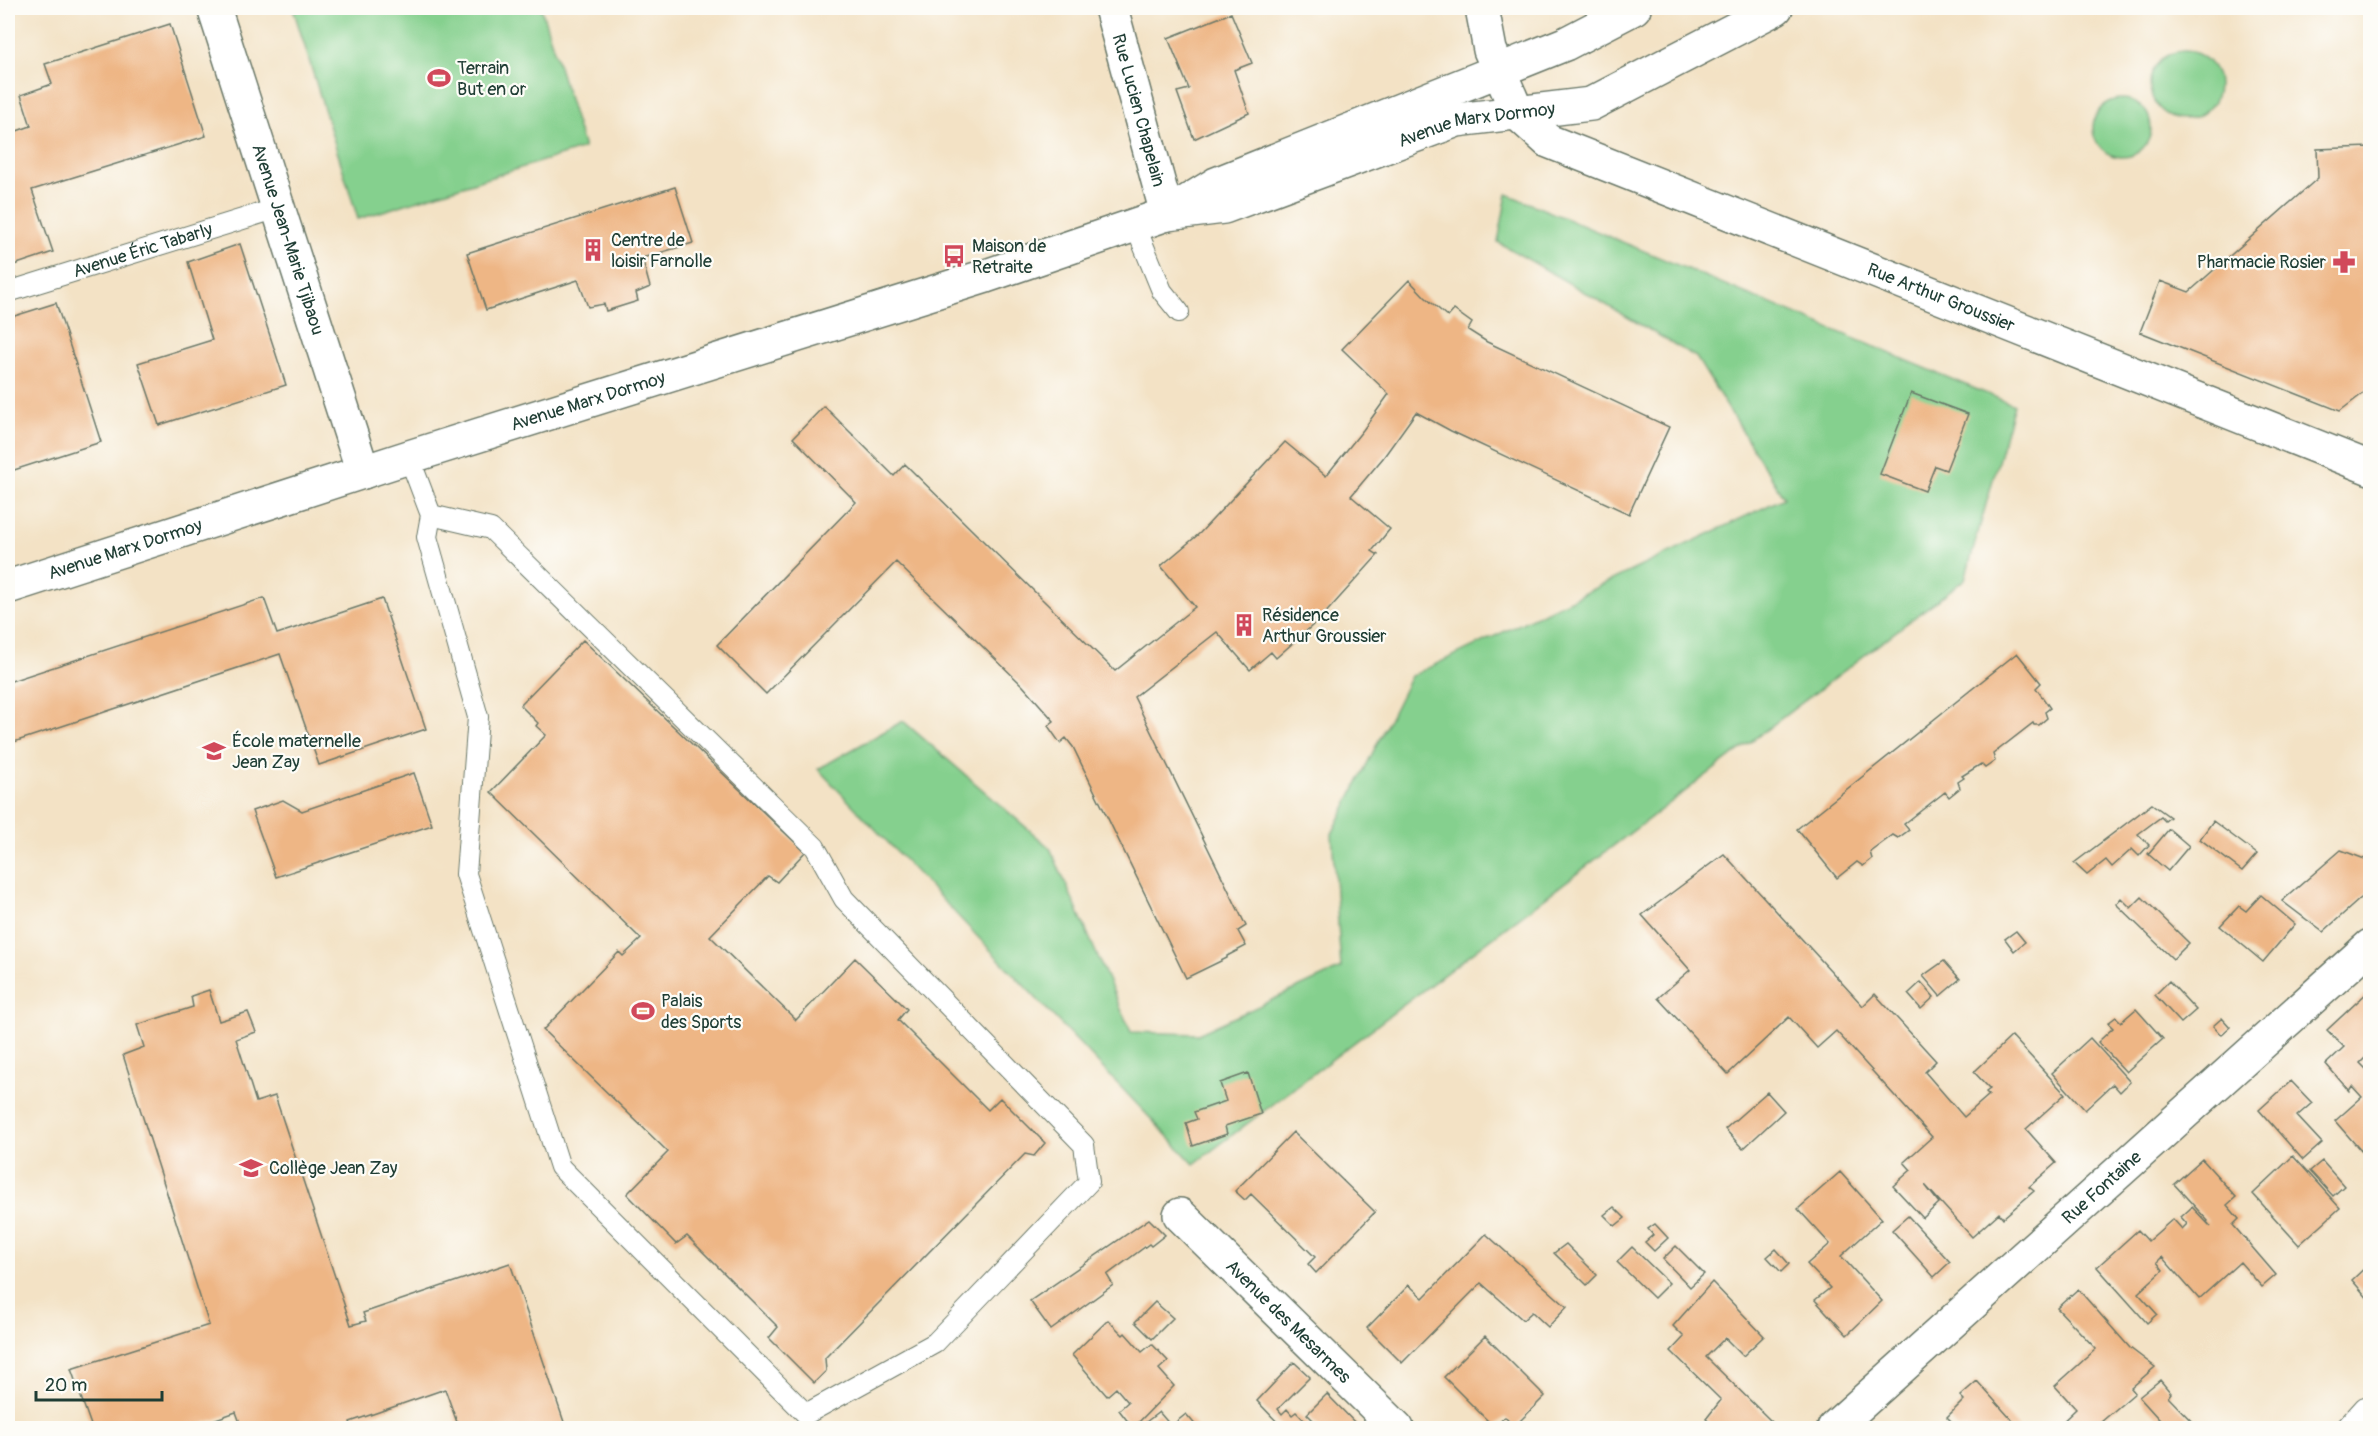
<svg xmlns="http://www.w3.org/2000/svg" width="2378" height="1436" viewBox="0 0 2378 1436" font-family="Pangolin,sans-serif">
  <style>
    .green { fill: #85d08e; stroke: #528661; stroke-width: 1.5 }
    .building { fill: #eeb685 }
    .lines { fill: none; stroke-linecap: round; stroke-linejoin: round }
    .service-casing { stroke: #697767; stroke-width: 22 }
    .minor-casing { stroke: #697767; stroke-width: 36 }
    .tertiary-casing { stroke: #697767; stroke-width: 36 }
    .service { stroke: #fff; stroke-width: 20 }
    .minor { stroke: #fff; stroke-width: 33 }
    .tertiary { stroke: #fff; stroke-width: 33 }
    .labels { text-anchor: middle; dominant-baseline: central; stroke-width: 4.5; stroke-linejoin: round; paint-order: stroke }
    .poi-label { font-size: 18px; fill: #1f3d34; stroke: #fdfcf7; text-anchor: start }
    .street-label { font-size: 18px; fill: #1f3d34; stroke: #fdfcf7 }
  </style>
  <rect width="100%" height="100%" fill="#fdfcf7"/>
  <filter id="ink" filterUnits="userSpaceOnUse"><feTurbulence type="fractalNoise" baseFrequency=".0167" numOctaves="2"/><feDisplacementMap in="SourceGraphic" scale="12" xChannelSelector="R" yChannelSelector="G"/><feConvolveMatrix kernelMatrix="1 2 1 2 8 2 1 2 1" color-interpolation-filters="sRGB"/></filter>
  <filter id="wash" filterUnits="userSpaceOnUse"><feTurbulence type="fractalNoise" baseFrequency=".008" numOctaves="4" result="noise"/><feDisplacementMap in="SourceGraphic" scale="24" xChannelSelector="R" yChannelSelector="G"/><feGaussianBlur stdDeviation="1.35" result="paint"/><feColorMatrix in="noise" values="0 0 0 0 0 0 0 0 0 0 0 0 0 0 0 0 0 1.4 0 .05"/><feComposite in="paint" operator="in"/></filter>
  <g filter="url(#wash)">
    <rect width="100%" height="100%" fill="#f3e2c5"/>
    <path class="green" d="M293 8H541L584 148 358 219Z
      M2150 85a34 34 0 1 1 68 0a34 34 0 1 1-68 0Z
      M2093 128a29 29 0 1 1 58 0a29 29 0 1 1-58 0Z
      M1507 194 2014 405 1965 579 1194 1164 818 769 903 721 1050 848 1131 1032 1198 1034 1341 968 1332 834 1411 676 1784 498 1696 357 1498 242Z"/>
    <g id="blocks">
      <path class="building" d="M1231 13 1252 63 1234 70 1249 113 1194 139 1177 92 1189 89 1168 38Z
        M170 24 206 136 32 190 53 252 8 267V124L11 123 14 132 31 126 21 95 52 84 45 64Z
        M2370 147V388L2340 411 2140 332 2160 281 2189 292 2318 178 2317 149Z
        M675 187 693 243 642 258 650 287 636 293 638 301 606 311 604 304 588 307 578 280 486 310 467 253Z
        M240 244 286 385 159 425 138 363 212 340 188 262Z
        M1409 280 1425 297 1448 317 1454 310 1472 323 1468 330 1487 342 1669 427 1629 514 1451 431 1416 412 1383 458 1351 496 1390 529 1372 551 1378 555 1322 617 1276 658 1271 652 1250 670 1217 632 1134 697 1246 926 1238 931 1246 946 1227 956V958L1186 978 1073 747 1066 738 1060 743 1048 726 1054 721 1023 686 896 562 766 694 717 645 856 502 793 438 824 406 894 476 905 464 1115 671 1195 607 1161 566 1200 533 1285 442 1326 476 1363 430 1389 394 1342 349Z
        M56 303 101 442 8 472V318Z
        M1911 393 1968 414 1946 470 1935 466 1925 491 1880 474Z
        M264 598 277 634 382 599 426 729 319 765 280 654 8 744V682Z
        M583 640 805 852 777 882 768 876 710 936 796 1020 855 958 907 1009 898 1020 988 1110 1000 1098 1045 1143 1034 1156 1025 1154 825 1358 826 1371 814 1383 769 1338 778 1327 687 1236 676 1244 627 1194 668 1152 543 1030 619 952 623 956 641 939 491 792 546 735 536 726 538 723 520 705Z
        M2017 653 2041 683 2036 688 2050 708 2045 712 2047 718 2039 725H2034L2033 723 1993 754 1995 761 1985 768 1981 764 1962 776 1964 778 1958 782 1960 788 1949 797 1945 792 1904 824 1909 830 1898 838 1893 835 1870 852 1872 859 1863 866 1857 862 1837 878 1797 829Z
        M414 773 432 825 276 877 252 811 283 800 302 811Z
        M2152 804 2170 817 2165 821 2161 817 2138 834 2149 845 2139 856 2132 849 2112 867 2106 860 2087 875 2074 863Z
        M2213 821 2257 854 2242 871 2200 839Z
        M2169 829 2189 846 2168 871 2148 854Z
        M2341 850 2370 861V890L2323 932 2282 901Z
        M1724 854 1863 1006 1875 994 1936 1061 1925 1072 1964 1117 1989 1095 1986 1092 1990 1089 1974 1072 2012 1036 2065 1094 2026 1129 2056 1163 2029 1187 2034 1191 2003 1218 1999 1213 1972 1237 1925 1185 1939 1203 1923 1218 1893 1186 1911 1170 1904 1162 1932 1137 1836 1031 1817 1048 1789 1017 1728 1074 1658 998 1690 970 1642 915Z
        M2261 895 2295 924 2263 962 2220 926 2239 906 2246 911Z
        M2142 897 2189 943 2173 959 2116 904 2121 898 2131 908Z
        M2016 931 2025 942 2014 951 2005 939Z
        M1944 961 1960 979 1940 996 1923 976Z
        M2169 981 2196 1010 2181 1023 2155 995Z
        M1921 982 1934 997 1921 1009 1908 994Z
        M209 990 219 1021 248 1012 256 1032 236 1039 256 1102 275 1096 351 1325 366 1321 363 1313 510 1263 566 1428H459L445 1389 350 1422 352 1428H242L236 1412 190 1428H92L71 1369 209 1325 123 1055 144 1047 137 1025 193 1007 191 996Z
        M2370 990V1053L2360 1063 2370 1073V1161L2335 1121 2362 1097 2352 1086 2349 1091 2326 1064 2344 1047 2327 1030Z
        M2136 1009 2163 1039 2126 1072 2098 1042 2113 1028 2108 1023 2116 1017 2121 1022Z
        M2222 1018 2230 1027 2221 1035 2213 1026Z
        M2090 1038 2130 1082 2120 1092 2113 1084 2085 1110 2052 1073Z
        M1248 1073 1261 1114 1225 1126 1227 1134 1193 1146 1186 1123 1197 1119 1194 1112 1226 1101 1220 1083Z
        M2291 1081 2312 1103 2297 1116 2322 1143 2303 1160 2259 1110Z
        M1767 1092 1784 1111 1743 1149 1725 1129Z
        M1293 1132 1375 1212 1316 1273 1308 1264 1315 1257 1251 1194 1245 1200 1235 1191Z
        M2293 1156 2340 1208 2299 1245 2253 1194Z
        M2202 1159 2236 1197 2227 1205 2239 1219 2233 1225 2276 1275 2262 1287 2240 1262 2199 1299 2162 1257 2157 1262 2163 1270 2138 1293 2157 1314 2147 1323 2097 1267 2138 1230 2148 1241 2173 1219 2182 1229 2187 1224 2181 1217 2192 1207 2211 1227 2207 1222 2208 1221 2174 1184Z
        M2322 1161 2344 1186 2333 1196 2310 1171Z
        M1840 1172 1882 1219 1841 1256 1882 1301 1847 1335 1815 1300 1830 1288 1807 1264 1830 1244 1798 1209Z
        M1614 1207 1625 1218 1615 1226 1604 1215Z
        M1908 1216 1950 1262 1934 1277 1892 1230Z
        M1149 1219 1165 1235 1151 1246 1149 1244 1107 1275 1113 1285 1051 1330 1030 1301Z
        M1655 1224 1668 1238 1654 1251 1645 1242 1653 1235 1648 1229Z
        M1486 1234 1567 1307 1548 1327 1532 1312 1523 1320 1481 1283 1402 1363 1367 1328 1409 1285 1423 1298Z
        M1566 1244 1597 1275 1587 1285 1554 1253Z
        M1676 1246 1704 1274 1690 1287 1663 1259Z
        M1632 1247 1669 1283 1654 1298 1617 1262Z
        M1776 1249 1789 1264 1781 1272 1767 1257Z
        M2370 1263V1301L2352 1280Z
        M1712 1282 1764 1336 1743 1356 1725 1338 1706 1357 1773 1423 1768 1428H1716L1706 1419 1721 1400 1671 1351 1684 1337 1673 1326Z
        M2078 1289 2130 1348 2155 1367 2131 1388 2135 1393 2094 1428H2056L2076 1409 2055 1386 2096 1349 2057 1308Z
        M1155 1302 1173 1318 1152 1339 1135 1322Z
        M1108 1320 1123 1335 1125 1333 1142 1352 1152 1344 1168 1361 1159 1369 1174 1386 1133 1428 1119 1410 1128 1402 1116 1388 1107 1396 1072 1355Z
        M1485 1336 1545 1396 1514 1427 1505 1417 1494 1427 1444 1377Z
        M1294 1362 1310 1377 1278 1409 1282 1414 1287 1409 1292 1415 1296 1412 1312 1428H1283L1257 1401Z
        M2160 1380 2171 1393 2168 1397 2198 1428H2167L2139 1397Z
        M1977 1381 2019 1428H1958L1947 1417 1964 1400 1960 1396Z
        M1327 1394 1360 1428H1321L1307 1414Z
        M1159 1412 1171 1426 1186 1414 1198 1428H1151L1146 1422Z"/>
    </g>
  </g>
  <g filter="url(#ink)">
    <use href="#blocks" fill-opacity="0" stroke="#697767" stroke-width="1.5"/>
    <g class="lines">
      <g class="service-casing">
        <g id="service">
          <path d="M1135 225 1162 291 1179 312"/>
          <path id="s1" d="M8 292 278 208"/>
          <path d="M409 457 431 515 427 537 478 717 466 874 560 1167 806 1414 935 1343 1089 1182 1084 1145 844 899 815 847 491 529 431 515"/>
          <path d="M2346 1428 2365 1407 2370 1406"/>
        </g>
      </g>
      <g class="minor-casing">
        <g id="minor">
          <path id="s2" d="M214 8 363 472"/>
          <path id="s3" d="M1482 8 1490 50 1518 114 1548 141 2370 468"/>
          <path d="M1167 214 1216 184 1565 44 1634 8"/>
          <path id="s4" d="M1180 1215 1397 1428"/>
          <path id="s5" d="M1834 1428 2370 946"/>
        </g>
      </g>
      <g class="tertiary-casing">
        <g id="tertiary">
          <path id="s6" d="M1111 8 1167 214"/>
          <path id="s7" d="M8 587 409 457 986 276 1167 214 1224 207 1457 120 1591 104 1776 8"/>
        </g>
      </g>
      <use href="#service" class="service"/>
      <use href="#minor" class="minor"/>
      <use href="#tertiary" class="tertiary"/>
    </g>
  </g>
  <defs>
    <g id="stadium-bare" transform="scale(1.8)"><path d="M0-5a6.5 5 0 1 0 0 10a6.5 5 0 1 0 0-10ZM-3.5-1.8h7v3.6h-7Z" fill="#d1495b" stroke="#fdfcf7" stroke-width="2.5" paint-order="stroke"/></g>
    <g id="building-bare" transform="scale(1.8)"><path d="M-4-6H4V6H1V3H-1V6H-4ZM-2.5-4.3h1.7v1.8h-1.7ZM.8-4.3h1.7v1.8H.8ZM-2.5-1h1.7V.8h-1.7ZM.8-1h1.7V.8H.8Z" fill="#d1495b" stroke="#fdfcf7" stroke-width="2.5" paint-order="stroke"/></g>
    <g id="bus-bare" transform="scale(1.8)"><path d="M-5-6H5V4H4V6H2V4H-2V6H-4V4H-5ZM-3.5-4V0h7V-4ZM-3.5 1.2v1.5H-2V1.2ZM2 1.2v1.5H3.5V1.2Z" fill="#d1495b" stroke="#fdfcf7" stroke-width="2.5" paint-order="stroke"/></g>
    <g id="pharmacy-bare" transform="scale(1.8)"><path d="M-2-6h4v4h4v4h-4v4h-4v-4h-4v-4h4Z" fill="#d1495b" stroke="#fdfcf7" stroke-width="2.5" paint-order="stroke"/></g>
    <g id="school-bare" transform="scale(1.8)"><path d="M0-5L7-2L0 1L-7-2ZM-4 1L0 2.5L4 1V4Q0 6-4 4Z" fill="#d1495b" stroke="#fdfcf7" stroke-width="2.5" paint-order="stroke"/></g>
  </defs>
  <g fill-rule="evenodd">
    <use href="#stadium-bare" x="439" y="78"/>
    <use href="#building-bare" x="593" y="250"/>
    <use href="#bus-bare" x="954" y="256"/>
    <use href="#pharmacy-bare" x="2344" y="262"/>
    <use href="#building-bare" x="1244" y="625"/>
    <use href="#school-bare" x="214" y="751"/>
    <use href="#stadium-bare" x="643" y="1011"/>
    <use href="#school-bare" x="251" y="1168"/>
  </g>
  <g class="labels">
    <g class="poi-label">
      <text x="457" y="68">Terrain<tspan x="457" dy="21">But en or</tspan></text>
      <text x="611" y="240">Centre de<tspan x="611" dy="21">loisir Farnolle</tspan></text>
      <text x="972" y="246">Maison de<tspan x="972" dy="21">Retraite</tspan></text>
      <text x="2326" y="262" text-anchor="end">Pharmacie Rosier</text>
      <text x="1262" y="615">Résidence<tspan x="1262" dy="21">Arthur Groussier</tspan></text>
      <text x="232" y="741">École maternelle<tspan x="232" dy="21">Jean Zay</tspan></text>
      <text x="661" y="1001">Palais<tspan x="661" dy="21">des Sports</tspan></text>
      <text x="269" y="1168">Collège Jean Zay</text>
    </g>
    <g class="street-label">
      <text stroke="none"><textPath href="#s6" startOffset="106">Rue Lucien Chapelain</textPath></text>
      <text stroke="none"><textPath href="#s7" startOffset="1542">Avenue Marx Dormoy</textPath></text>
      <text stroke="none"><textPath href="#s2" startOffset="243">Avenue Jean-Marie Tjibaou</textPath></text>
      <text stroke="none"><textPath href="#s1" startOffset="141">Avenue Éric Tabarly</textPath></text>
      <text stroke="none"><textPath href="#s3" startOffset="576">Rue Arthur Groussier</textPath></text>
      <text stroke="none"><textPath href="#s7" startOffset="609">Avenue Marx Dormoy</textPath></text>
      <text stroke="none"><textPath href="#s7" startOffset="123">Avenue Marx Dormoy</textPath></text>
      <text stroke="none"><textPath href="#s5" startOffset="360">Rue Fontaine</textPath></text>
      <text stroke="none"><textPath href="#s4" startOffset="152">Avenue des Mesarmes</textPath></text>
    </g>
  </g>
  <rect width="2378" height="1436" fill="none" stroke="#fdfcf7" stroke-width="30"/>
  <path d="M36 1391v9h126v-9" fill="none" stroke="#1f3d34" stroke-width="3"/>
  <text x="45" y="1391" font-size="18" fill="#1f3d34" stroke="#fdfcf7" stroke-width="4.5" paint-order="stroke">20 m</text>
</svg>
